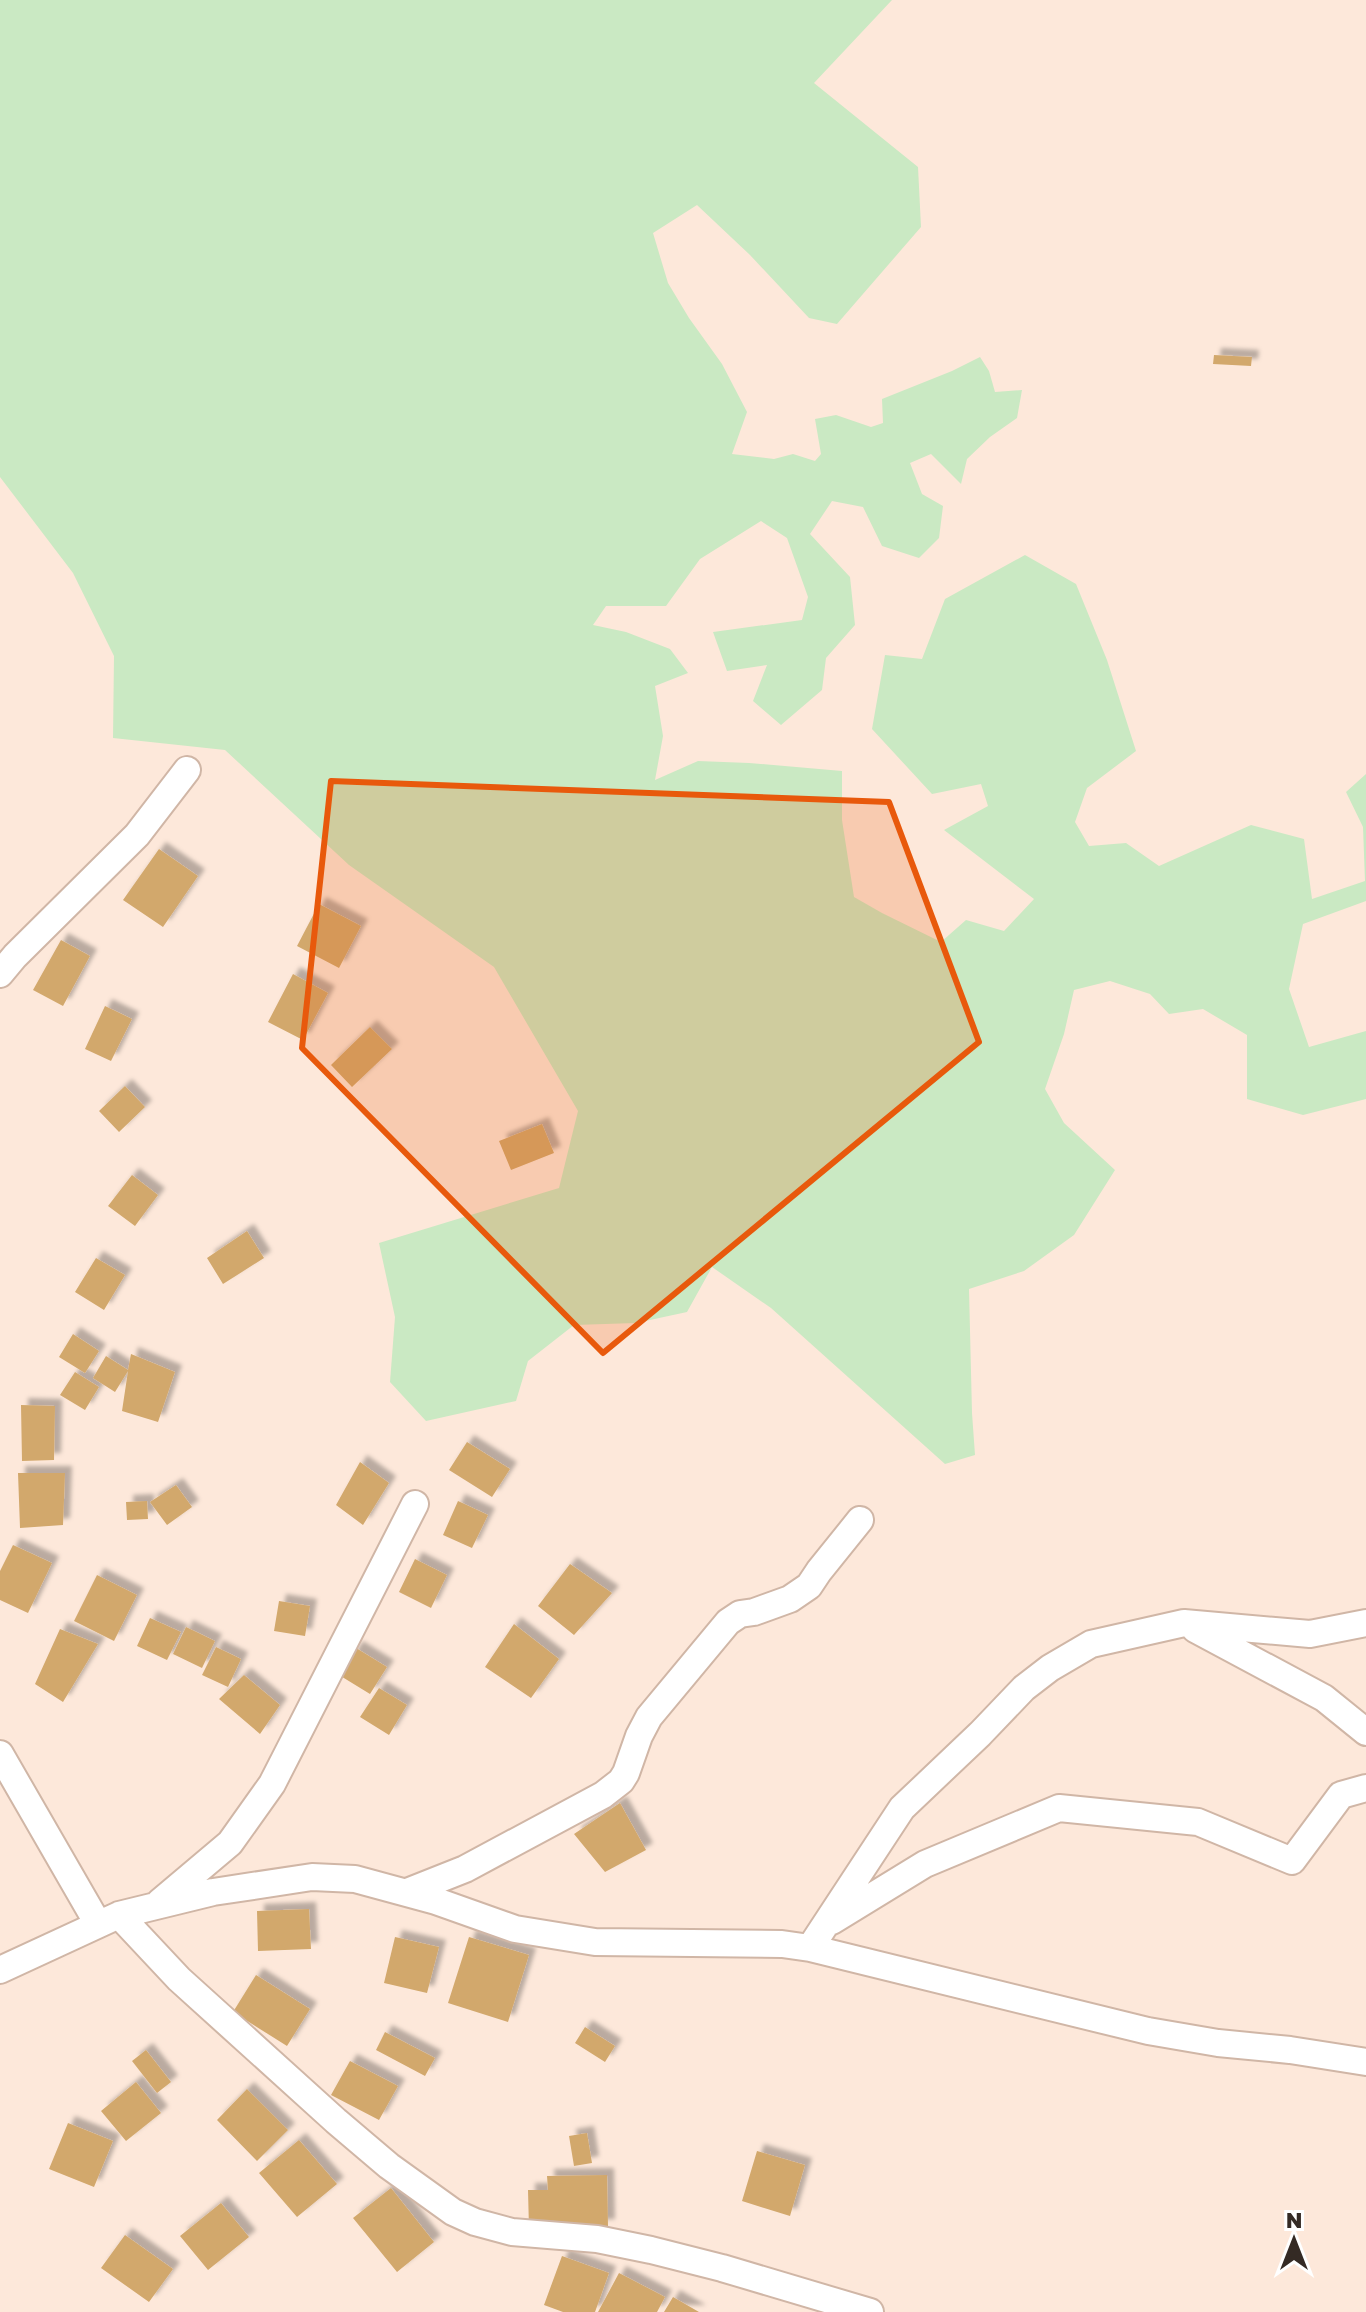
<svg xmlns="http://www.w3.org/2000/svg" width="1366" height="2312" viewBox="0 0 1366 2312" font-family="'Golos Text',sans-serif">
  <style>
    .green { fill: #cae9c3 }
    .building { fill: #d2a86c; filter: url(#shadow) }
    .lines { fill: none; stroke-linecap: round; stroke-linejoin: round }
    .minor-casing { stroke: #d0b6a6; stroke-width: 30 }
    .minor { stroke: #fff; stroke-width: 26 }
    .marked { fill: #e8590c; fill-opacity: 0.2; stroke: #e8590c; stroke-width: 6; stroke-linejoin: round }
  </style>
  <defs>
    <filter id="shadow"><feDropShadow dx="7" dy="-7" stdDeviation="2" flood-color="#0004"/></filter>
  </defs>
  <rect width="100%" height="100%" fill="#fde8da"/>
  <path class="green" d="M0 0H892L814 83 918 167 921 227 837 324 809 318 750 255 697 205 653 233 668 283 689 318 722 364 747 412 732 454 774 459 793 454 815 461 821 454 815 419 836 415 871 427 883 423 882 399 952 371 980 357 989 371 995 392 1022 390 1017 418 990 437 967 459 961 484 931 454 910 463 922 494 943 506 939 538 919 558 882 546 863 507 832 501 810 534 850 577 855 625 826 658 822 690 781 725 753 701 767 665 727 671 713 632 802 620 808 597 787 538 761 521 700 559 666 606H606L593 625 626 632 670 649 688 673 655 686 663 736 655 780 698 761 749 763 842 771V820L854 897 882 913 941 942 966 920 1004 931 1034 899 944 830 988 806 981 784 932 794 872 729 885 655 922 659 945 599 1025 555 1076 584 1107 660 1136 751 1087 788 1075 822 1089 846 1126 843 1159 866 1251 825 1304 839 1312 899 1365 881 1363 827 1346 792 1366 774V901L1303 924 1289 989 1309 1047 1366 1031V1099L1303 1115 1247 1099V1035L1203 1009 1169 1014 1150 994 1110 981 1074 990 1064 1034 1045 1089 1064 1123 1115 1170 1074 1235 1024 1271 969 1289 972 1413 975 1455 945 1464 771 1308 712 1267 687 1312 636 1323 574 1325 528 1361 516 1401 426 1421 390 1382 395 1317 379 1243 559 1188 578 1111 494 967 349 865 225 750 113 738 114 656 73 573 0 477Z"/>
  <path class="building" d="M1214 355 1252 357 1251 366 1213 364Z
    M159 849 198 876 163 927 123 900Z
    M319 904 361 926 339 968 297 946Z
    M61 940 90 956 63 1006 33 990Z
    M293 974 328 993 303 1040 268 1022Z
    M105 1006 132 1019 111 1061 85 1049Z
    M370 1027 392 1049 352 1087 331 1065Z
    M125 1086 145 1107 119 1132 99 1111Z
    M542 1124 554 1153 511 1170 499 1141Z
    M132 1175 158 1195 135 1226 108 1206Z
    M247 1231 264 1258 223 1284 207 1258Z
    M96 1258 125 1275 104 1310 75 1292Z
    M73 1334 99 1351 85 1373 59 1357Z
    M131 1354 175 1372 158 1422 122 1411 128 1371 115 1392 93 1378 106 1356 128 1370Z
    M75 1372 99 1387 85 1410 60 1395Z
    M21 1405 55 1406 54 1460 22 1461Z
    M467 1442 510 1469 492 1497 449 1470Z
    M360 1462 389 1483 363 1525 336 1505Z
    M18 1473H65L63 1525 20 1528Z
    M176 1485 192 1507 167 1525 150 1502Z
    M147 1501 148 1519 127 1520 126 1502Z
    M458 1501 488 1515 472 1548 443 1535Z
    M13 1545 52 1563 28 1613 0 1600V1571Z
    M415 1559 447 1575 431 1608 399 1592Z
    M570 1564 612 1593 574 1635 538 1606Z
    M97 1575 137 1595 114 1641 74 1621Z
    M279 1601 310 1606 305 1636 274 1631Z
    M150 1618 181 1632 167 1660 137 1646Z
    M514 1624 559 1659 531 1698 485 1667Z
    M186 1627 215 1641 202 1668 173 1654Z
    M60 1629 98 1644 63 1702 35 1684Z
    M216 1647 241 1659 228 1687 202 1675Z
    M356 1648 387 1667 370 1694 339 1675Z
    M244 1675 280 1705 260 1734 219 1699Z
    M379 1688 407 1705 389 1735 360 1717Z
    M620 1803 646 1850 605 1872 574 1834Z
    M309 1909 311 1949 258 1951 257 1911Z
    M395 1937 439 1947 427 1993 384 1983Z
    M469 1937 529 1955 508 2022 448 2003Z
    M256 1975 310 2009 287 2046 233 2012Z
    M585 2027 615 2046 605 2062 575 2043Z
    M385 2032 435 2058 425 2076 376 2050Z
    M146 2050 171 2082 157 2093 132 2061Z
    M350 2061 398 2086 379 2120 331 2095Z
    M136 2082 161 2113 126 2141 101 2111Z
    M247 2089 288 2130 257 2161 217 2120Z
    M68 2123 113 2141 94 2187 49 2169Z
    M587 2133 592 2163 574 2166 569 2136Z
    M299 2140 337 2184 297 2217 259 2173Z
    M757 2151 805 2165 790 2216 742 2201Z
    M607 2175 608 2226 529 2229 528 2190H548L547 2176Z
    M391 2188 434 2242 397 2272 353 2218Z
    M221 2203 249 2237 208 2270 180 2236Z
    M125 2235 173 2269 149 2302 101 2268Z
    M562 2256 609 2273 595 2312H563L544 2305Z
    M619 2273 665 2297 657 2312H598Z
    M673 2297 699 2312H664Z"/>
  <g class="lines">
    <g class="minor-casing">
      <path id="minor" d="M0 974 15 956 137 835 187 770
        M1195 1629 1324 1698 1366 1732
        M0 1754 98 1924
        M407 1892 465 1869 603 1795 621 1781 626 1773 639 1736 649 1717 728 1622 740 1614 754 1612 790 1599 809 1586 819 1571 860 1520
        M160 1902 230 1843 272 1784 415 1504
        M119 1915 179 1979 336 2121 389 2166 453 2212 475 2222 512 2232 597 2239 651 2250 722 2268 870 2312
        M832 1921 925 1864 1059 1808 1198 1822 1292 1861 1341 1795 1366 1788
        M810 1948 902 1808 980 1734 1024 1688 1050 1668 1091 1644 1184 1623 1310 1634 1366 1623
        M0 1970 119 1915 213 1892 312 1877 355 1879 436 1901 515 1929 595 1942 782 1944 810 1948 1148 2031 1218 2043 1290 2050 1366 2062"/>
    </g>
    <use href="#minor" class="minor"/>
  </g>
  <path class="marked" d="M331 781 889 802 979 1042 603 1353 302 1048Z"/>
  <g transform="translate(1294 2240)" stroke="#ffffff" stroke-width="6" paint-order="stroke">
  <path d="M0-6L14 30L0 20L-14 30Z" fill="#342a24"/>
  <text y="-12" font-size="22" font-weight="bold" text-anchor="middle" fill="#342a24">N</text>
  </g>
</svg>
